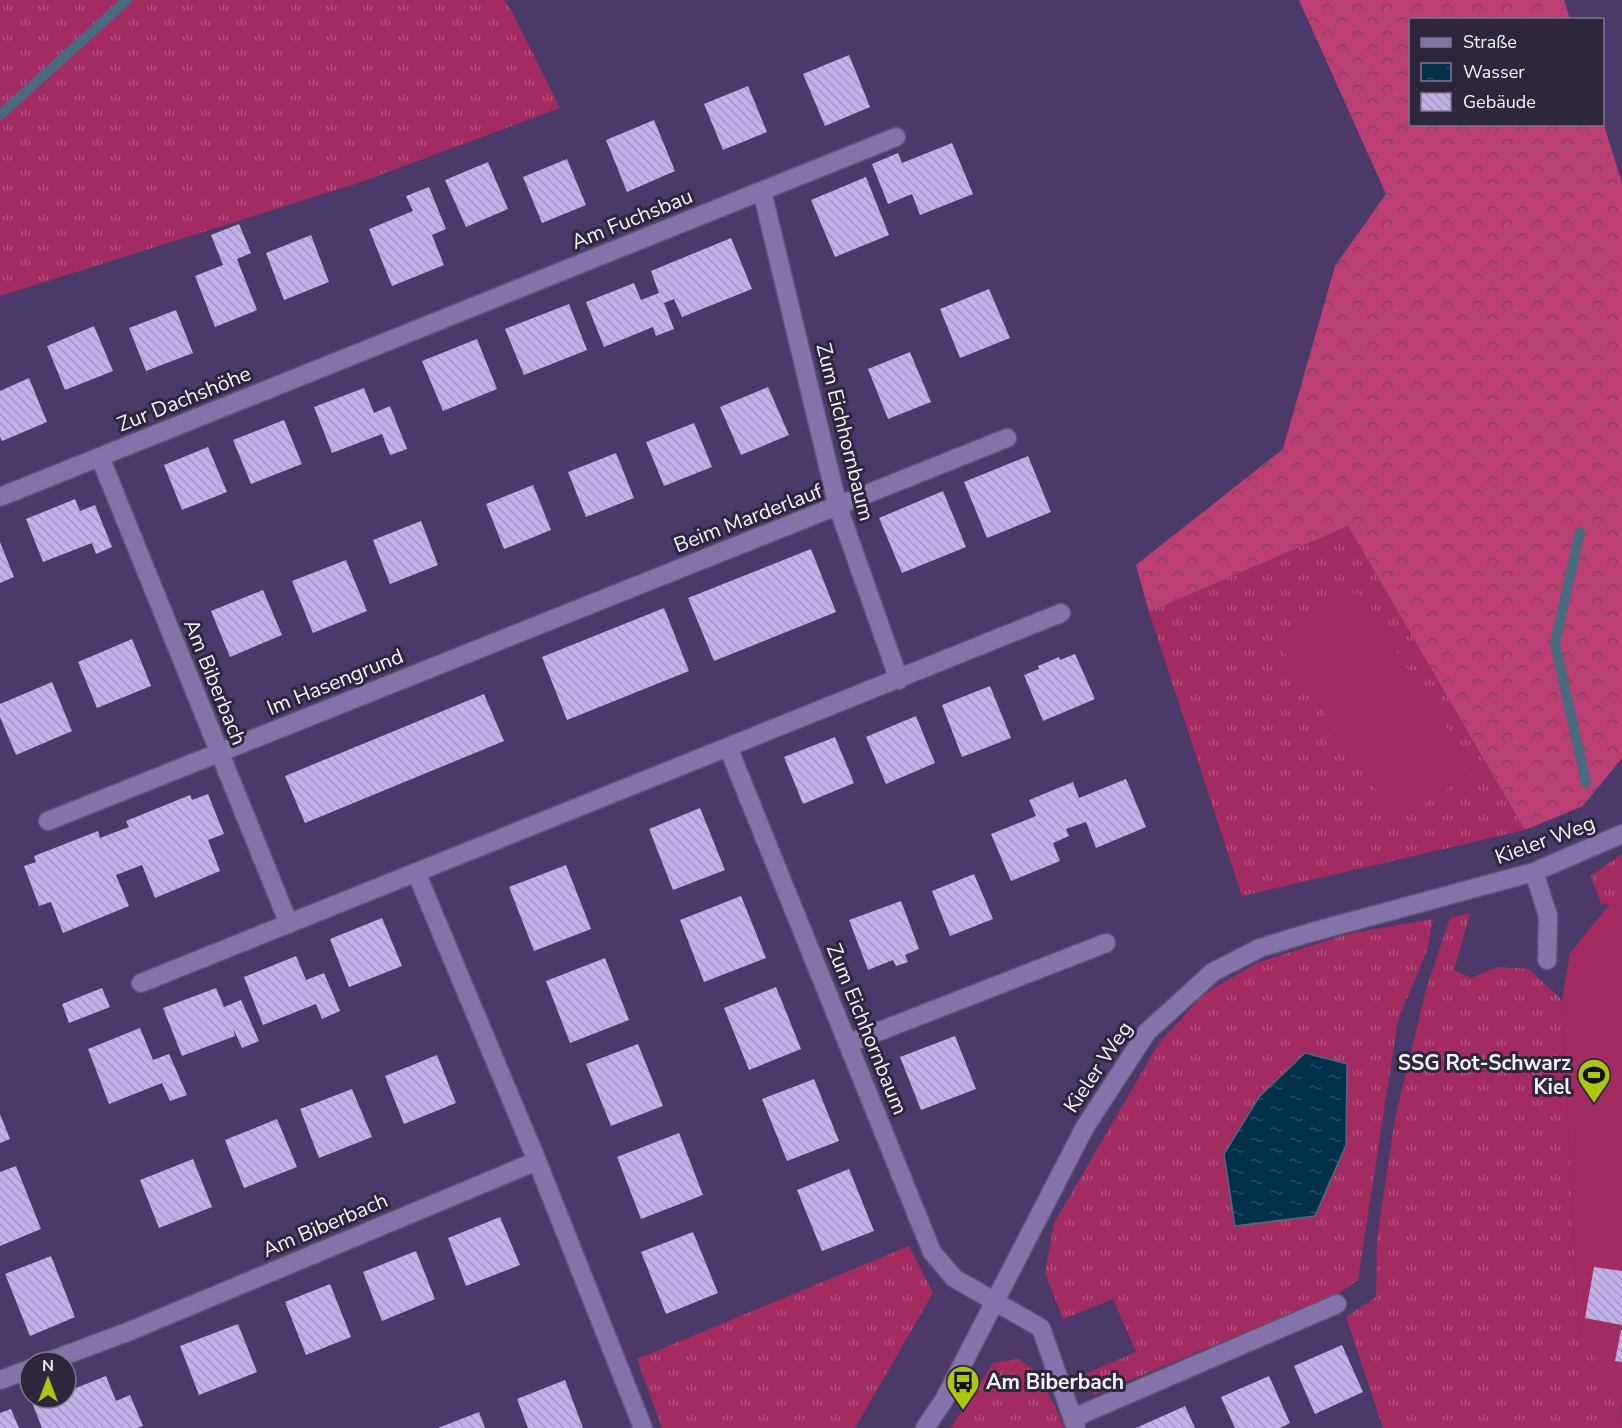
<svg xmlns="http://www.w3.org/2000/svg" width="1622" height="1428" viewBox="0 0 1622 1428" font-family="'Nunito Sans',sans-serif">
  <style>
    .grass { fill: url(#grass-tufts) }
    .forest { fill: url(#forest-crowns) }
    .garden { fill: #a22c5f }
    .water { fill: url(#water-ripples); stroke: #4a6a80; stroke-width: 1.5 }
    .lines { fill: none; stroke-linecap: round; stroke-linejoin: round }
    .stream { stroke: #4a6a80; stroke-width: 10 }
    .building { fill: url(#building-back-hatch) }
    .minor-casing { stroke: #605278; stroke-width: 21 }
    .minor { stroke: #8472a8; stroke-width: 18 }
    .labels { text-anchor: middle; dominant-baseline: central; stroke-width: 6; stroke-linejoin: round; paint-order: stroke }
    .street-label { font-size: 21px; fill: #f6f3ff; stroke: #2d263d }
    .poi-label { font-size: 21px; font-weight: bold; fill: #f6f3ff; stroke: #2d263d; text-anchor: end }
  </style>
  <defs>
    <pattern id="grass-tufts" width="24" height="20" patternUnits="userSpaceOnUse" patternTransform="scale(1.5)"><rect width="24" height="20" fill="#a22c5f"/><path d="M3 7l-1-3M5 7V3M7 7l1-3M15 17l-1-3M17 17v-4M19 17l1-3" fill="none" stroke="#b4557f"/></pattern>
    <pattern id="forest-crowns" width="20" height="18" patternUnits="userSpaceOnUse" patternTransform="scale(1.5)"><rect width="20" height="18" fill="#bb3f72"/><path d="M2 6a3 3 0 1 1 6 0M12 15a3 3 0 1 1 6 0" fill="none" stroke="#82445f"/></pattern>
    <pattern id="water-ripples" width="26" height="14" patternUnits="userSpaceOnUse" patternTransform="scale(1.5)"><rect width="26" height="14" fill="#01304a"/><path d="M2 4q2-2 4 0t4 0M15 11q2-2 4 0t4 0" fill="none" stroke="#274e65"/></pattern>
    <pattern id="building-back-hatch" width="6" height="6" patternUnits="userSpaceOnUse" patternTransform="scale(1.5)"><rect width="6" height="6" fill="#c2b0e9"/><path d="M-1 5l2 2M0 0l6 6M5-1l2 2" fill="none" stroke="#a496c2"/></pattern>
  </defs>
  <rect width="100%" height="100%" fill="#4b396a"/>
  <path class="grass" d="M0 0H504L511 10 560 108 361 182 0 296Z
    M1348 526 1525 830 1242 896 1149 612Z
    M1622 854V906L1601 904 1591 876Z
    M1470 913 1454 970 1471 978 1498 967 1529 969 1562 1000 1578 1329 1621 1400 1622 1428H1383L1346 1317 1376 1297 1377 1238 1395 1119 1426 989 1450 918Z
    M1433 919 1427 951 1398 1020 1358 1280 1338 1294 1094 1395 1085 1374 1136 1352 1113 1299 1063 1319 1045 1273 1054 1223 1159 1043 1204 994 1257 963 1348 934Z
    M909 1246 933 1293 855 1428H662L637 1359Z
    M1018 1359 1035 1370 1056 1408 1064 1428H951L993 1363Z"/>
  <path class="forest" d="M1299 0H1564L1570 19 1410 20V124H1602L1603 122 1622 183V758L1583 806 1525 830 1348 526 1149 612 1136 565 1283 449 1335 266 1386 194Z"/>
  <path class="garden" d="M1356 591 1476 770 1397 822 1278 643Z
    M1610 904 1622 906V1405L1578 1329 1562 1000 1570 953Z"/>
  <path class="water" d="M1305 1053 1347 1064 1346 1145 1315 1216 1235 1226 1224 1154 1259 1097Z"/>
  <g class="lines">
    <path class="stream" d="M0 115 127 0
      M1580 532 1555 643 1586 783"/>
  </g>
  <path class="building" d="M849 55 870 107 825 126 803 74Z
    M748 86 767 132 723 150 704 104Z
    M654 120 675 171 627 192 606 140Z
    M952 143 973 194 920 215 912 194 888 204 872 164 898 153 902 163Z
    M567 159 586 205 542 223 523 177Z
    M488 162 508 209 466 227 445 180Z
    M866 177 889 235 835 257 811 200Z
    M429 187 446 229 432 235 444 265 392 286 369 229 413 211 406 196Z
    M239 224 251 253 237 259 257 310 215 327 195 276 223 265 211 235Z
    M311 235 329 282 284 300 266 253Z
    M731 238 752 289 682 317 674 299 664 303 674 329 656 336 653 327 604 347 586 302 634 283 641 300 659 293 651 271Z
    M989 289 1010 338 960 358 940 309Z
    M569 304 587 350 524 375 505 329Z
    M176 310 193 353 146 371 129 328Z
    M94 326 113 371 65 390 47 346Z
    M477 339 497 389 443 411 422 361Z
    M910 352 931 402 888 419 868 369Z
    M29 378 47 422 2 441 0 437V391Z
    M768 387 789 435 741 455 720 407Z
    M364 388 374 413 390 406 407 449 390 455 382 434 332 453 314 407Z
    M284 420 302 464 251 484 233 440Z
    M694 423 712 467 664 486 646 442Z
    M208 447 227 492 182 510 164 465Z
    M616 453 634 498 586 517 568 472Z
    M1028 456 1051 512 987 538 964 482Z
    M533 485 551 530 504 549 486 504Z
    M943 491 966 547 902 573 879 518Z
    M75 499 80 511 95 505 112 547 96 554 92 543 43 562 26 519Z
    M421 521 438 565 390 584 373 540Z
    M0 542 14 577 0 583Z
    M811 549 836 612 714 661 688 598Z
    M346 560 367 611 313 633 292 581Z
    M263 590 282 635 230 657 211 611Z
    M664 608 689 671 567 720 542 657Z
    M132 639 151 686 97 708 78 662Z
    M1075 654 1095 699 1043 721 1024 675 1039 669 1038 666 1059 657 1060 660Z
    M52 682 72 731 16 755 0 717V704Z
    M990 686 1011 738 962 757 942 705Z
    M484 694 504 741 305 823 285 776Z
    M916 716 935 763 886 784 866 737Z
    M835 737 854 783 803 804 784 757Z
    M1126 779 1146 827 1096 848 1086 822 1066 829 1069 836 1053 843 1060 861 1011 881 991 834 1036 816 1029 800 1073 782 1079 798Z
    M208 794 224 834 208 840 220 871 155 898 142 865 116 875 129 906 63 933 51 902 39 906 24 866 36 862 34 856 98 831 100 838 129 827 126 821 190 795 192 800Z
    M700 808 725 870 673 890 649 829Z
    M566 865 591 929 534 951 509 887Z
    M974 874 993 919 950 936 932 891Z
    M741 896 766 958 704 982 680 920Z
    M901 901 919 949 905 955 908 962 896 966 893 960 868 970 849 920Z
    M382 918 402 966 349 987 330 939Z
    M296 956 306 980 324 973 340 1011 322 1019 316 1004 263 1025 244 977Z
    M605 958 629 1020 570 1043 546 981Z
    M776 987 801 1049 749 1070 724 1008Z
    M102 988 110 1007 69 1023 62 1004Z
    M216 988 224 1007 241 1000 259 1041 242 1048 233 1028 235 1036 182 1056 163 1008Z
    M140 1028 153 1060 169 1054 187 1095 170 1101 162 1083 109 1104 88 1049Z
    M955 1036 976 1089 921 1110 900 1057Z
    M638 1044 663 1106 611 1126 586 1064Z
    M437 1055 456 1103 404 1124 385 1076Z
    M814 1079 839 1141 787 1161 762 1099Z
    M352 1089 372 1137 319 1158 300 1109Z
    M0 1114 10 1139 0 1143Z
    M277 1119 297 1167 244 1188 225 1140Z
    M679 1133 703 1195 641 1219 617 1157Z
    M193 1159 212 1207 159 1228 140 1180Z
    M16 1166 41 1229 0 1246V1172Z
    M849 1169 874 1231 822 1251 797 1190Z
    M500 1217 520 1265 466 1286 448 1238Z
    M693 1232 718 1293 666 1314 641 1252Z
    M416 1251 435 1299 382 1321 363 1272Z
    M51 1256 75 1317 30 1336 5 1274Z
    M1594 1267 1622 1271V1325L1585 1318Z
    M330 1284 351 1337 306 1355 285 1302Z
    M238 1324 257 1372 199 1395 180 1346Z
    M1621 1330H1622V1362L1615 1361Z
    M1342 1345 1363 1392 1315 1414 1294 1366Z
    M106 1376 116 1401 130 1395 143 1426 137 1428H42L33 1405 51 1398H66V1392Z
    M1269 1376 1290 1423 1280 1428H1235L1221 1397Z
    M565 1380 583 1428H528L517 1399Z
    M1185 1406 1195 1428H1136Z
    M11 1409 19 1428H0V1413Z
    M479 1412 485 1428H438Z"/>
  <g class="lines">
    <g class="minor-casing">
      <path id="minor" d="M762 191 838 507 899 680
        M100 457 289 924
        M0 497 896 137
        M728 747 932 1252 954 1278 1041 1328 1076 1428
        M48 821 1007 438
        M416 872 537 1161 643 1428
        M1534 872 1548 916 1547 960
        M141 983 1061 613
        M849 1043 1106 943
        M47 1362 130 1331 537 1161
        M0 1380 30 1369
        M1073 1418 1337 1304
        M925 1428 944 1400 1085 1127 1147 1032 1213 972 1260 948 1309 933 1534 872 1622 834"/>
    </g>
    <use href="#minor" class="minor"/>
  </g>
  <defs>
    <g id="stadium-pin" transform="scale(1.725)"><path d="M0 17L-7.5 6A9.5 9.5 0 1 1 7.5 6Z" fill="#acc611" stroke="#2d263d"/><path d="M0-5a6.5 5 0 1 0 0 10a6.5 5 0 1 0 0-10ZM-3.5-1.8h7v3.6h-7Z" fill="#111"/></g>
    <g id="bus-pin" transform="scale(1.725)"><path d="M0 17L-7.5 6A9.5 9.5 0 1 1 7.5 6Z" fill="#acc611" stroke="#2d263d"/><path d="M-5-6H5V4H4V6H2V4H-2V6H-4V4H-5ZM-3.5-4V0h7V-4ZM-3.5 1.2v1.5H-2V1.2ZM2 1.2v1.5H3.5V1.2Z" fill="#111"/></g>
  </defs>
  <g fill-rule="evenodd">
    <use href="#stadium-pin" x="1594" y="1075"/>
    <use href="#bus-pin" x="963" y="1382"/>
  </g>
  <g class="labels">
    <g class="street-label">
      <text transform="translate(632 219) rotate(-22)">Am Fuchsbau</text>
      <text transform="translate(184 399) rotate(-22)">Zur Dachshöhe</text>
      <text transform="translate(845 432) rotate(76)">Zum Eichhornbaum</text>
      <text transform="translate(748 518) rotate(-21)">Beim Marderlauf</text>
      <text transform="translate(215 682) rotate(68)">Am Biberbach</text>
      <text transform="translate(335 682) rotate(-22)">Im Hasengrund</text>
      <text transform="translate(1545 840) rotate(-20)">Kieler Weg</text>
      <text transform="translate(867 1029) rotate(68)">Zum Eichhornbaum</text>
      <text transform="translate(1098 1067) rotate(-56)">Kieler Weg</text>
      <text transform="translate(325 1225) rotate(-23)">Am Biberbach</text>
    </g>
    <g class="poi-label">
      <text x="1571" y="1063">SSG Rot-Schwarz<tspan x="1571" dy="24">Kiel</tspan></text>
      <text x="986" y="1382" text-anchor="start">Am Biberbach</text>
    </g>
  </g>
  <rect x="1409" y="18" width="195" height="108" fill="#2d263d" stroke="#7d788b" stroke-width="1.5"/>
  <rect x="1421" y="38" width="30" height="9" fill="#8472a8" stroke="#7d788b" stroke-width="1.5"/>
  <text x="1463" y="48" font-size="18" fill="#f6f3ff">Straße</text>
  <rect x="1421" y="63" width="30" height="18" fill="url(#water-ripples)" stroke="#7d788b" stroke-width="1.5"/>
  <text x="1463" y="78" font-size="18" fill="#f6f3ff">Wasser</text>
  <rect x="1421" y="93" width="30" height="18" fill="url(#building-back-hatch)" stroke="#7d788b" stroke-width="1.5"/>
  <text x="1463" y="108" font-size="18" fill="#f6f3ff">Gebäude</text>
  <g transform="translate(48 1380)"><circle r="28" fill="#2d263d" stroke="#7d788b" stroke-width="1.5"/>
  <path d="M0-4.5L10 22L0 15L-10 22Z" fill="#acc611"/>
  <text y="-9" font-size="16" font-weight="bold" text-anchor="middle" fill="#f6f3ff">N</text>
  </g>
</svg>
